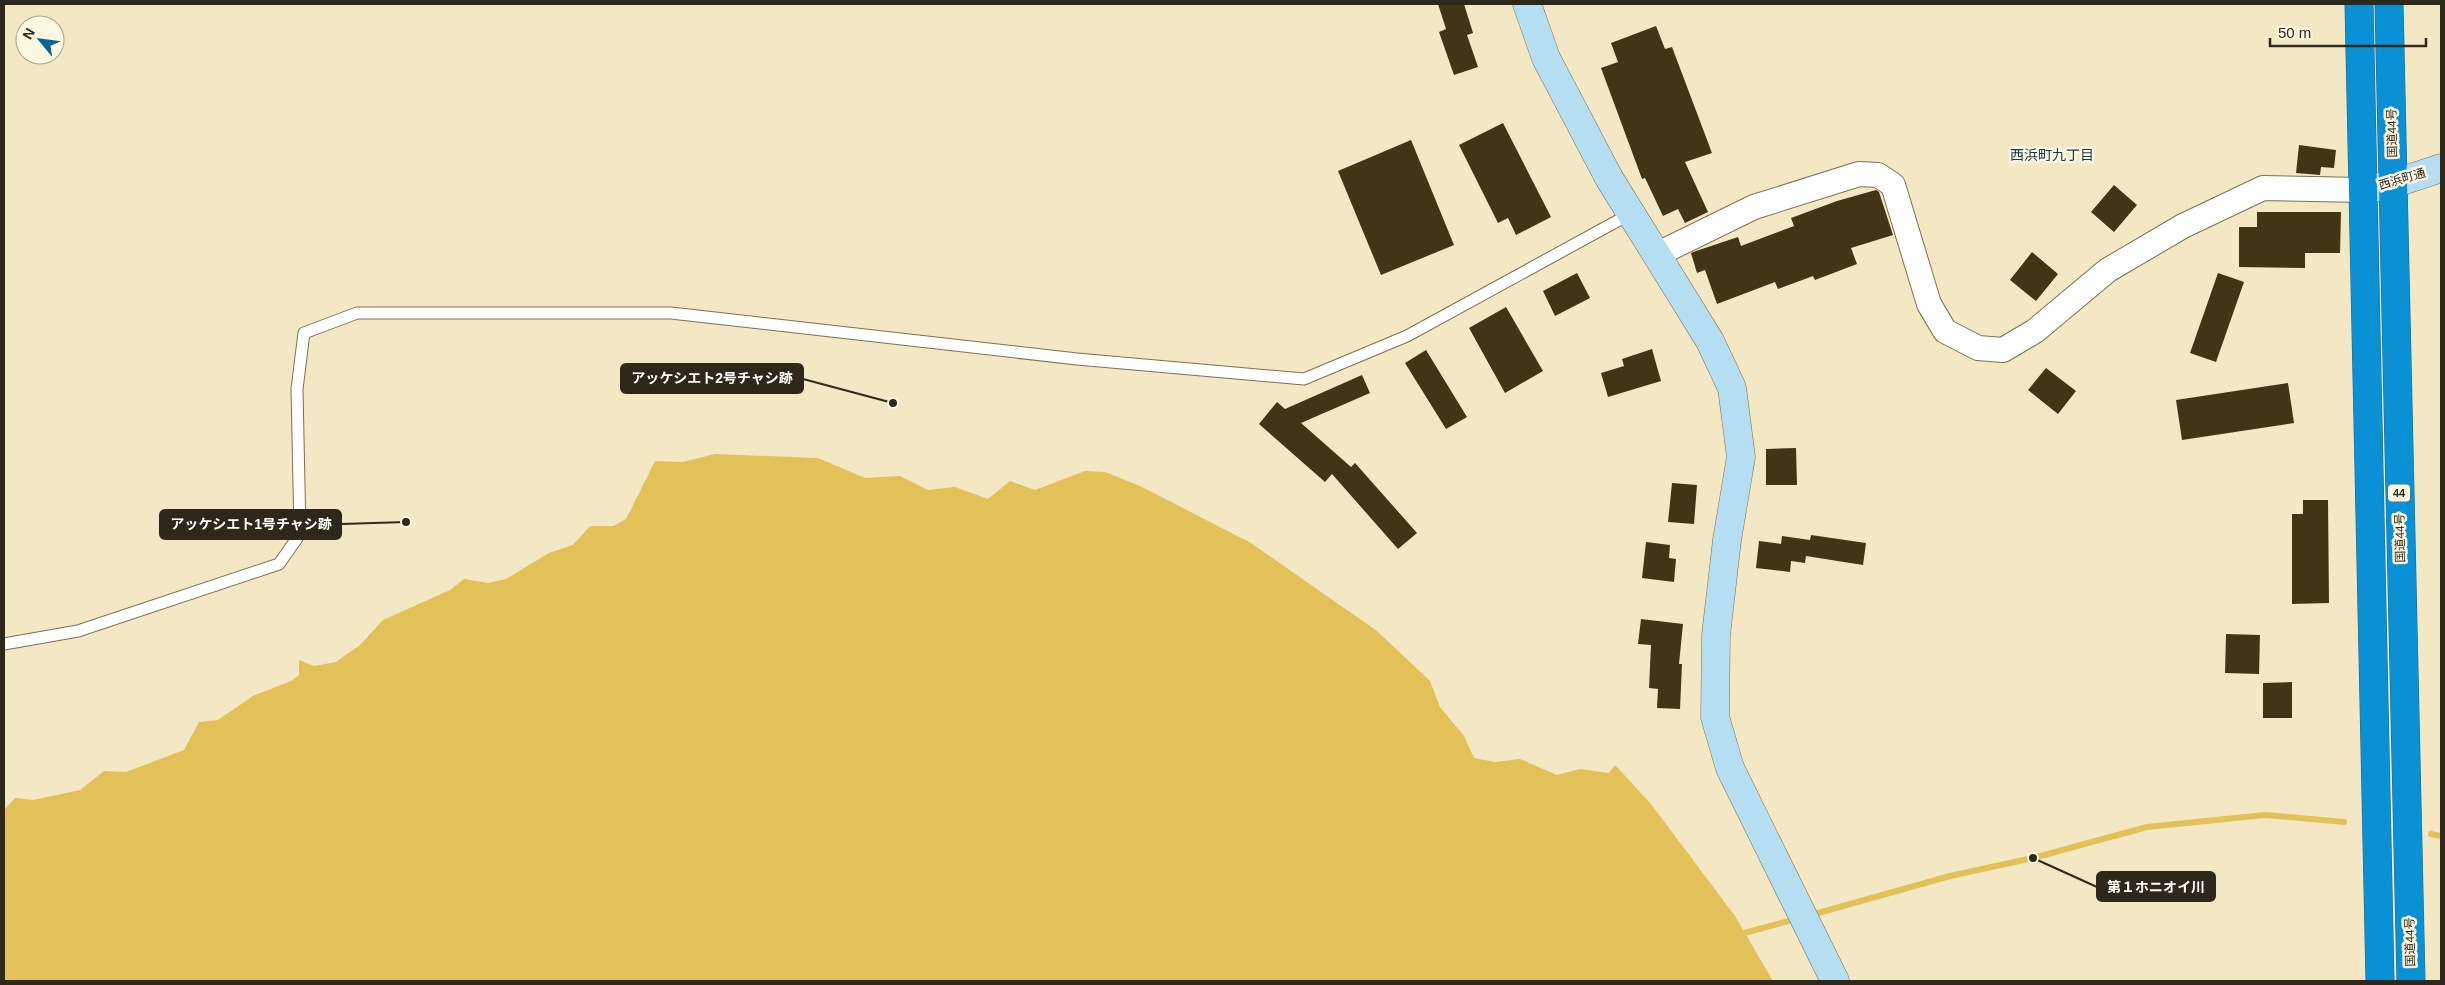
<svg xmlns="http://www.w3.org/2000/svg" width="2445" height="985" viewBox="0 0 2445 985" font-family="Arial,'Noto Sans JP',sans-serif">
  <style>
    .water { fill: #e2c159 }
    .lines { fill: none; stroke-linecap: round; stroke-linejoin: round }
    .stream { stroke: #e2c159; stroke-width: 6 }
    .building { fill: #403514 }
    .lane-casing { stroke: #7c7150; stroke-width: 13 }
    .street-casing { stroke: #7c7150; stroke-width: 26 }
    .secondary-casing { stroke: #7c7150; stroke-width: 29 }
    .highway-casing { stroke: #166c93; stroke-width: 29 }
    .lane { stroke: #fff; stroke-width: 11 }
    .street { stroke: #fff; stroke-width: 24 }
    .secondary { stroke: #b6def2; stroke-width: 28 }
    .highway { stroke: #0a90d4; stroke-width: 28 }
    .labels { text-anchor: middle; dominant-baseline: central; stroke-width: 5; stroke-linejoin: round; paint-order: stroke }
    .shield { fill: #fdf6e0; stroke: #6b6655; stroke-width: 1 }
    .shield-label { font-size: 11px; font-weight: bold; fill: #2d281a }
    .street-label { font-size: 12px; fill: #2d281a; stroke: #fdf6e0 }
    .neighbourhood-label { font-size: 14px; fill: #11374f; stroke: #fdf6e0 }
    .leader { fill: none; stroke: #2d281a; stroke-width: 2 }
    .callout-dot { fill: #2d281a; stroke: #fdf6e0; stroke-width: 2 }
    .callout { fill: #2d281a; stroke: #2d281a; stroke-width: 2 }
    .callout-label { font-size: 14px; text-anchor: middle; font-weight: bold; fill: #fff }
  </style>
  <rect width="100%" height="100%" fill="#f4e8c4"/>
  <path class="water" d="M715 454 818 458 865 478 900 476 928 490 955 487 988 499 1010 481 1035 490 1085 471 1105 472 1140 486 1251 543 1377 631 1430 681 1440 707 1464 736 1474 758 1495 762 1520 759 1557 775 1580 769 1609 773 1615 765 1651 804 1735 916 1773 981H4V810L15 798 33 800 80 790 104 771 126 772 184 750 199 722 218 720 253 696 291 681 299 675V660L314 666 336 662 360 645 383 620 450 590 464 579 488 583 506 579 549 553 573 545 590 526H613L626 519 655 461 683 462Z"/>
  <g class="lines">
    <path class="stream" d="M2431 834 2441 836
      M1811 915 1950 876 2033 858 2147 827 2265 815 2344 822
      M1744 933 1796 919"/>
  </g>
  <path class="building" d="M1438 4H1464L1473 33 1467 35 1478 67 1454 75 1439 32 1446 29Z
    M1656 26 1665 49 1672 47 1712 153 1685 162 1708 212 1685 223 1678 209 1663 216 1645 178 1642 179 1601 68 1618 62 1611 43Z
    M1503 123 1551 217 1516 235 1508 218 1498 223 1459 145Z
    M1411 140 1454 245 1381 275 1338 171Z
    M2299 145 2336 150 2334 168 2321 167 2320 175 2296 173Z
    M2114 185 2137 205 2114 232 2091 212Z
    M1876 190 1879 192 1893 235 1851 248 1857 264 1815 280 1813 276 1778 289 1775 282 1717 304 1705 270 1697 273 1691 253 1696 251 1738 237 1741 246 1794 226 1791 218 1837 201Z
    M2257 212H2341L2340 253H2305V268L2239 267V227H2257Z
    M2032 252 2058 274 2036 301 2010 280Z
    M1577 273 1590 298 1555 316 1543 291Z
    M2218 273 2244 282 2216 362 2190 353Z
    M1506 307 1543 371 1505 393 1469 328Z
    M1652 349 1661 381 1608 397 1601 373 1624 366 1622 359Z
    M1426 350 1467 417 1446 429 1405 363Z
    M2046 368 2076 391 2058 414 2028 390Z
    M1362 375 1370 393 1301 423 1351 467 1355 463 1417 533 1398 549 1332 474 1325 482 1259 424 1277 402 1285 409Z
    M2288 383 2294 423 2182 440 2176 400Z
    M1796 448 1797 485H1766V449Z
    M1672 483 1697 485 1694 524 1668 522Z
    M2303 500H2328L2329 603 2292 604V514H2303Z
    M1811 535 1866 543 1863 565 1806 556 1805 563 1791 561 1790 572 1756 568 1759 541 1781 544 1782 536 1810 540Z
    M1646 542 1670 545 1669 558 1676 559 1674 582 1642 578Z
    M1641 619 1683 624 1679 664H1682L1680 709 1657 708 1658 689 1649 688 1651 645 1638 644Z
    M2226 634 2260 635 2259 674 2225 673Z
    M2292 682V718H2263V683Z"/>
  <g class="lines">
    <g class="lane-casing">
      <path id="lane" d="M4 644 78 631 279 564 300 534 297 389 304 333 357 313H671L1077 359 1304 379 1407 336 1630 214"/>
    </g>
    <g class="street-casing">
      <path id="street" d="M1656 255 1754 207 1859 174 1878 175 1893 185 1929 304 1945 331 1978 348 2003 350 2035 331 2108 270 2183 226 2263 188 2363 190"/>
    </g>
    <g class="secondary-casing">
      <path id="secondary" d="M1527 4 1546 58 1609 178 1710 341 1732 388 1741 457 1727 540 1716 635 1715 717 1730 768 1835 981
        M2363 190 2393 184 2441 168"/>
    </g>
    <g class="highway-casing">
      <path id="highway" d="M2359 4 2380 981
        M2389 4 2411 981"/>
    </g>
    <use href="#lane" class="lane"/>
    <use href="#street" class="street"/>
    <use href="#secondary" class="secondary"/>
    <use href="#highway" class="highway"/>
  </g>
  <g class="labels">
    <rect class="shield" x="2388" y="484.5" width="22" height="17" rx="4"/>
    <g class="shield-label">
      <text x="2399" y="493">44</text>
    </g>
    <g class="street-label">
      <text transform="translate(2392 133) rotate(-91)">国道44号</text>
      <text transform="translate(2402 179) rotate(-16)">西浜町通</text>
      <text transform="translate(2400 538) rotate(-91)">国道44号</text>
      <text transform="translate(2410 942) rotate(-91)">国道44号</text>
    </g>
    <g class="neighbourhood-label">
      <text x="2052" y="155">西浜町九丁目</text>
    </g>
  </g>
  <path class="leader" d="M893 403L803 379M406 522L341 524M2033 858L2097 887"/>
  <g class="callout-dot">
    <circle cx="893" cy="403" r="5"/>
    <circle cx="406" cy="522" r="5"/>
    <circle cx="2033" cy="858" r="5"/>
  </g>
  <g class="callout">
    <rect x="621" y="364" width="182" height="29" rx="5"/>
    <rect x="160" y="510" width="181" height="29" rx="5"/>
    <rect x="2097" y="872" width="118" height="29" rx="5"/>
  </g>
  <g class="callout-label">
    <text x="712" y="383">アッケシエト2号チャシ跡</text>
    <text x="251" y="529">アッケシエト1号チャシ跡</text>
    <text x="2156" y="892">第１ホニオイ川</text>
  </g>
  <rect width="2445" height="985" fill="none" stroke="#2d281a" stroke-width="10"/>
  <g transform="translate(40 40) rotate(299)"><circle r="24" fill="#fdf6e0" stroke="#aaa491"/>
  <path d="M0-4L9 19L0 12L-9 19Z" fill="#0b6495"/>
  <text y="-8" font-size="14" font-weight="bold" text-anchor="middle" fill="#2d281a">N</text>
  </g>
  <path d="M2270 38v8h156v-8" fill="none" stroke="#2d281a" stroke-width="2.5"/>
  <text x="2278" y="38" font-size="15" fill="#2d281a" stroke="#fdf6e0" stroke-width="4" paint-order="stroke">50 m</text>
</svg>
